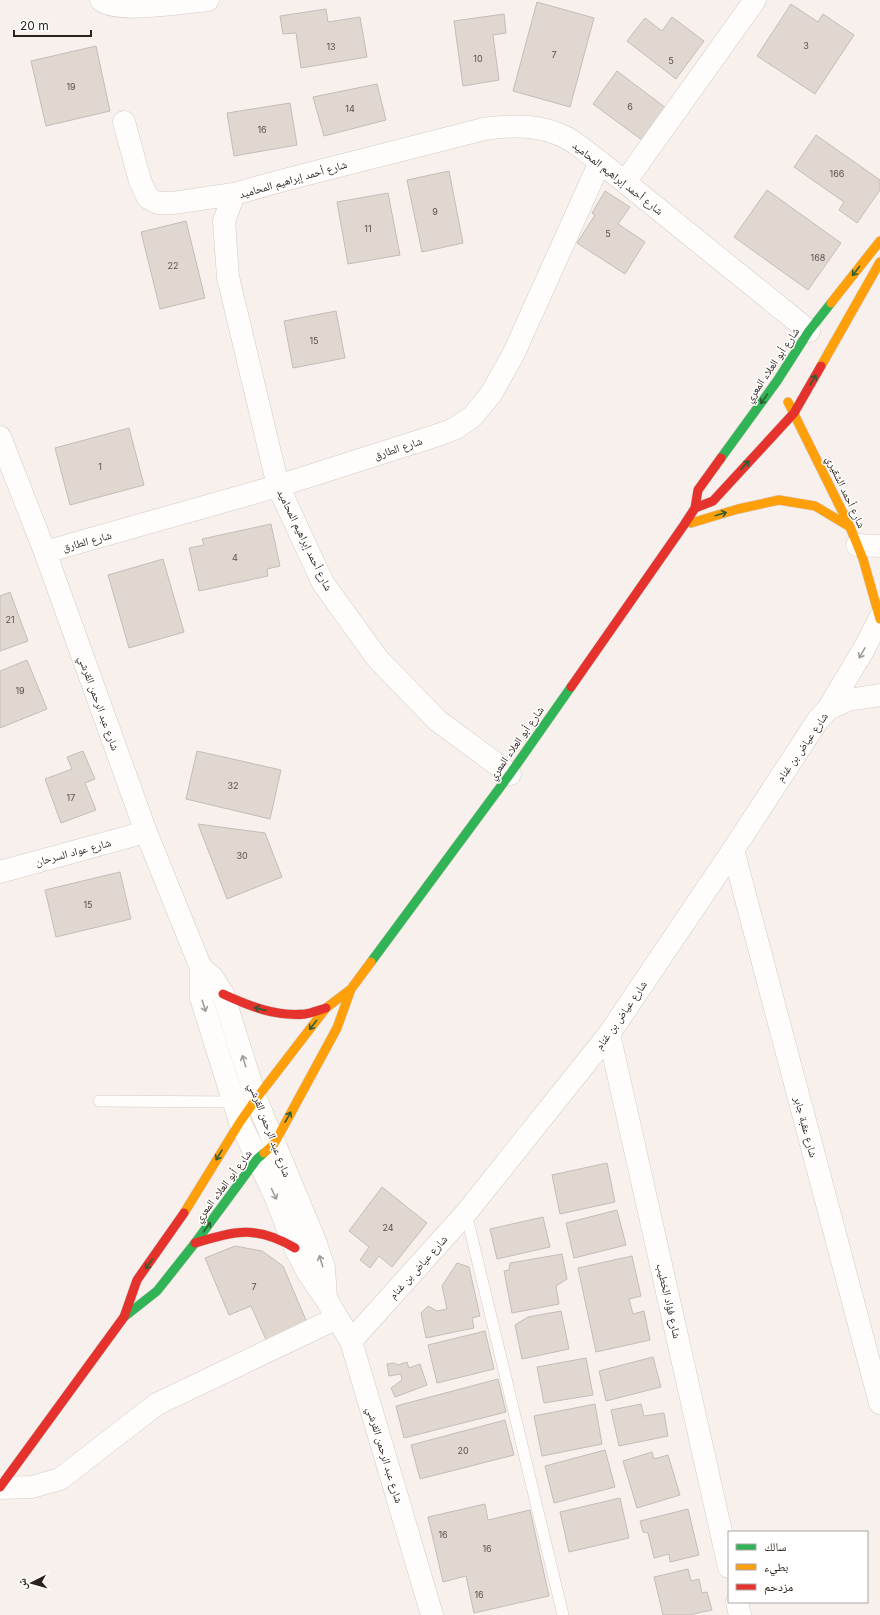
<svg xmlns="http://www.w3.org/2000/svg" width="880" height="1615" viewBox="0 0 880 1615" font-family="Inter,'Noto Naskh Arabic',sans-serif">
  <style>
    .building { fill: #dfd7d0; stroke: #c4bdb7 }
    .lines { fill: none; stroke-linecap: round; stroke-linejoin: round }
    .lane-casing { stroke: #d4cbc6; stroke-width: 12 }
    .street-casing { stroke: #d4cbc6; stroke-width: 23 }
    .fast-casing { stroke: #d4cbc6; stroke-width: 10 }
    .slow-casing { stroke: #d4cbc6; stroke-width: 10 }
    .jam-casing { stroke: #d4cbc6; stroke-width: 10 }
    .lane { stroke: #fefdfc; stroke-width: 11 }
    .street { stroke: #fefdfc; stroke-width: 22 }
    .fast { stroke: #30b455; stroke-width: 9 }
    .slow { stroke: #ff9f0a; stroke-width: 9 }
    .jam { stroke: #e5322d; stroke-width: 9 }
    .oneway { stroke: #2f5d33 }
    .oneway2 { stroke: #a09b97 }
    .labels { text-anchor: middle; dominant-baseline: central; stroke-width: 3; stroke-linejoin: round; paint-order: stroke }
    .number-label { font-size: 9px; fill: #5a5049 }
    .street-label { font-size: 11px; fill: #2e231c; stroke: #fff }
  </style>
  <rect width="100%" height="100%" fill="#f7f0ec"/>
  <path class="building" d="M537 2 594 18 570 107 513 91Z
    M791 4 818 22 823 14 854 35 815 94 757 56Z
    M326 9 328 22 360 17 367 57 301 68 296 33 283 34 280 16Z
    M504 14 506 33 493 35 499 80 463 86 454 21Z
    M672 17 704 41 676 79 627 41 645 18 662 31Z
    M96 46 110 111 46 126 31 61Z
    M617 71 666 108 642 140 593 104Z
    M377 84 386 120 324 136 313 97Z
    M290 103 297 145 234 156 227 113Z
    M816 135 880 180V190L857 223 839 210 844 202 794 167Z
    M449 171 463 243 422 252 407 180Z
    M767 190 841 243 808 290 734 237Z
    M605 191 630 207 618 224 645 242 625 274 577 243 595 215 592 213Z
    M388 193 400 255 348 264 337 202Z
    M186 221 205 298 160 309 141 232Z
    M336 311 345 358 293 368 284 321Z
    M129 428 144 485 70 505 55 448Z
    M271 524 280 566 267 569 268 576 199 591 189 548 204 545 202 539Z
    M163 559 184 632 129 648 108 575Z
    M10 592 28 641 0 651V596Z
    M27 660 47 709 0 728V671Z
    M83 751 95 779 85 783 96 810 61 823 45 779 72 769 67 757Z
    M197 751 281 770 270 819 186 799Z
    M198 824 265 833 282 877 227 899Z
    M120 872 131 919 56 937 45 890Z
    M607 1163 615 1202 560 1214 552 1175Z
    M382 1187 427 1223 392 1267 379 1256 370 1268 360 1260 369 1247 349 1231Z
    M617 1210 626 1245 574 1258 566 1223Z
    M543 1217 550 1247 497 1259 490 1229Z
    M235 1246 262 1251 283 1266 308 1325 267 1342 251 1306 229 1315 205 1258Z
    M562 1254 567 1279 556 1286 559 1304 512 1313 504 1271 509 1270 510 1263Z
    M632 1256 641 1296 629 1299 633 1314 644 1311 650 1340 596 1352 578 1268Z
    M457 1263 469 1267 480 1316 472 1318 474 1328 426 1338 421 1313 428 1306 437 1311 447 1309 442 1286Z
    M561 1311 569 1349 522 1359 515 1325 528 1317Z
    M485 1331 494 1369 437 1383 428 1345Z
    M653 1357 661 1387 606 1401 599 1371Z
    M586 1358 593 1395 544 1403 537 1367Z
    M407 1362 409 1368 420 1364 427 1385 395 1397 391 1388 402 1380 401 1374 389 1376 387 1364 394 1363 398 1365Z
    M498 1379 506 1412 404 1438 396 1406Z
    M595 1404 602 1444 542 1456 534 1416Z
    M641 1404 644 1416 664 1413 668 1436 619 1446 611 1410Z
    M505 1420 514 1455 420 1479 411 1445Z
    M605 1450 615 1487 554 1503 545 1466Z
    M652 1452 654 1459 668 1455 680 1495 637 1508 623 1461Z
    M620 1498 629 1538 569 1552 560 1512Z
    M485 1504 488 1520 530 1510 549 1596 474 1613 466 1576 443 1582 428 1517Z
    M688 1509 699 1555 670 1562 669 1554 654 1558 648 1533 643 1532 640 1521Z
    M688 1569 691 1581 699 1579 702 1593 707 1592 712 1610 689 1615H663L654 1577Z"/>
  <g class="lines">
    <g class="lane-casing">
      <path id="lane" d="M99 1101 234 1102
        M466 1213 563 1615"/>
    </g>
    <g class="street-casing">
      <path id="street" d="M101 0C117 14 185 2 208 0
        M124 122 140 181 148 198 158 203H173L234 194 288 179 484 129C513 125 540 124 567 138 578 144 589 154 600 162L809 331
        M625 182 755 0
        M234 194 224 221 228 277 278 486 323 583 377 658 438 721 510 774
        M0 437 45 552 146 832 201 968V998L240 1122 276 1198 295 1248 308 1273 326 1299 351 1341 432 1615
        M857 545 880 546
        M45 552 278 486 438 435 454 429 472 417 491 394 513 355 600 162
        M828 709 864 649 880 618
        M733 850 880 1403
        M0 872 146 832
        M201 968 212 977 223 994 256 1099 315 1241 324 1268 326 1299
        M609 1034 729 1567
        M351 1341 466 1213 609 1034 733 850 818 720 828 709 848 700 880 695
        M0 1488 32 1487 60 1479 157 1404 337 1318
        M737 1602 740 1615"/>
    </g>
    <g class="fast-casing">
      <path id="fast" d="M721 458 777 381 809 331 831 303
        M371 962 510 774 571 687
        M124 1317 157 1291 195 1243 257 1159 264 1153"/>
    </g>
    <g class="slow-casing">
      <path id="slow" d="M831 303 880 241
        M821 366 880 262
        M788 402 850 527 863 559 880 619
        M691 523 738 509 779 500 815 506 850 527
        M264 1153 274 1144 337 1028 351 989
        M184 1213 240 1122 256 1099 326 1008 351 989 371 962"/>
    </g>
    <g class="jam-casing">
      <path id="jam" d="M695 508 713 501 794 413 821 366
        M571 687 684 525 695 508 698 490 721 458
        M223 994C249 1006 276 1017 305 1014 312 1013 319 1010 326 1008
        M195 1243C236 1231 256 1225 295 1248
        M0 1487 124 1317 137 1280 184 1213"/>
    </g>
    <use href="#lane" class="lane"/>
    <use href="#street" class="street"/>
    <use href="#fast" class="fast"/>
    <use href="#slow" class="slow"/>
    <use href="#jam" class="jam"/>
  </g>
  <defs><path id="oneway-shaft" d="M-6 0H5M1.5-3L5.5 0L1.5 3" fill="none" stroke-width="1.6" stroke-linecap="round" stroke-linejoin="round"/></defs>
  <g class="oneway">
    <use href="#oneway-shaft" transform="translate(856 271) rotate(128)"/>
    <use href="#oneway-shaft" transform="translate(813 380) rotate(-60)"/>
    <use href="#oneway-shaft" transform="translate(764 399) rotate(125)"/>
    <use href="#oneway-shaft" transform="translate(745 465) rotate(-47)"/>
    <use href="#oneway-shaft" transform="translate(721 514) rotate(-17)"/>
    <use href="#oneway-shaft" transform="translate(260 1009) rotate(-167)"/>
    <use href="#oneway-shaft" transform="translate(313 1025) rotate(128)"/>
    <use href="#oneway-shaft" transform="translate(288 1117) rotate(-61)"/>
    <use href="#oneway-shaft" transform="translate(219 1155) rotate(121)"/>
    <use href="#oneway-shaft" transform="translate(207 1227) rotate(-54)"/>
    <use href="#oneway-shaft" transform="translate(149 1264) rotate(126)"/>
  </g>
  <g class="oneway2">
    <use href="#oneway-shaft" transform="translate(862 653) rotate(120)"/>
    <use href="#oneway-shaft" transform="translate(204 1006) rotate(72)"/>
    <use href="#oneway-shaft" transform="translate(244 1061) rotate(-107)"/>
    <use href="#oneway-shaft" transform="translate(274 1194) rotate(65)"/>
    <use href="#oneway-shaft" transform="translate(321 1261) rotate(-107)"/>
  </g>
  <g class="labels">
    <g class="number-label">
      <text x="806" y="45">3</text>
      <text x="331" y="46">13</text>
      <text x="554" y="54">7</text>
      <text x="478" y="58">10</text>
      <text x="671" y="60">5</text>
      <text x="71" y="86">19</text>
      <text x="630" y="106">6</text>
      <text x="350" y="108">14</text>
      <text x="262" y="129">16</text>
      <text x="837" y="173">166</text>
      <text x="435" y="211">9</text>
      <text x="368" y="228">11</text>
      <text x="608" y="233">5</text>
      <text x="818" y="257">168</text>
      <text x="173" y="265">22</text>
      <text x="314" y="340">15</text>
      <text x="100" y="466">1</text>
      <text x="235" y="557">4</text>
      <text x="10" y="619">21</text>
      <text x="20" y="690">19</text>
      <text x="233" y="785">32</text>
      <text x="71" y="797">17</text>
      <text x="242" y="855">30</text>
      <text x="88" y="904">15</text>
      <text x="388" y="1227">24</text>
      <text x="254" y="1286">7</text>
      <text x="463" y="1450">20</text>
      <text x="443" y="1534">16</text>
      <text x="487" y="1548">16</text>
      <text x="479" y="1594">16</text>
    </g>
    <g class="street-label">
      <text transform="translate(618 178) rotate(38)">شارع أحمد إبراهيم المحاميد</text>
      <text transform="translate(293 179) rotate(-16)">شارع أحمد إبراهيم المحاميد</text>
      <text transform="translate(772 365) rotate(-56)">شارع أبو العلاء المعري</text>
      <text transform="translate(398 448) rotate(-18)">شارع الطارق</text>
      <text transform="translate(846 492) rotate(65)">شارع أحمد الشقيري</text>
      <text transform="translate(305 540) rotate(64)">شارع أحمد إبراهيم المحاميد</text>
      <text transform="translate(87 541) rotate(-15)">شارع الطارق</text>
      <text transform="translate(99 703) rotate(70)">شارع عبد الرحمن القرشي</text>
      <text transform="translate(516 743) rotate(-55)">شارع أبو العلاء المعري</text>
      <text transform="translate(802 747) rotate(-55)">شارع عياض بن غنام</text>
      <text transform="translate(73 852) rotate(-15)">شارع عواد السرحان</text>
      <text transform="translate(621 1015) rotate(-55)">شارع عياض بن غنام</text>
      <text transform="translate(806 1127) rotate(75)">شارع عقبة جابر</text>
      <text transform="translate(270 1130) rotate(69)">شارع عبد الرحمن القرشي</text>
      <text transform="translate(223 1186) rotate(-53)">شارع أبو العلاء المعري</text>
      <text transform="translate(418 1267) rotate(-48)">شارع عياض بن غنام</text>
      <text transform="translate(669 1301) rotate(77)">شارع فؤاد الخطيب</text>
      <text transform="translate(385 1455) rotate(73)">شارع عبد الرحمن القرشي</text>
    </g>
  </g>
  <rect x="728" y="1531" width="140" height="72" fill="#ffffff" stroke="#aba7a4"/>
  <rect x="736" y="1544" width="20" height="6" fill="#30b455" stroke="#aba7a4"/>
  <text x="764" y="1551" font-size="12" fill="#2e231c">سالك</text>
  <rect x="736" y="1564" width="20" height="6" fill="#ff9f0a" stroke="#aba7a4"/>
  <text x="764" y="1571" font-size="12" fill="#2e231c">بطيء</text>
  <rect x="736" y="1584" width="20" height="6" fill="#e5322d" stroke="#aba7a4"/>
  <text x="764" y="1591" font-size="12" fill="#2e231c">مزدحم</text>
  <g transform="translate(32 1583) rotate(264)" stroke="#ffffff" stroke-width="3" paint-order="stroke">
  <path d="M0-3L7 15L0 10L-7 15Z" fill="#2e231c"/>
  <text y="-6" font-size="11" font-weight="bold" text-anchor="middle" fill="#2e231c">ش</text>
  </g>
  <path d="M14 30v6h77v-6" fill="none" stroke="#2e231c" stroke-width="2"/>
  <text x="20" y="30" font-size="12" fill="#2e231c" stroke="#ffffff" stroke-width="3" paint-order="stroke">20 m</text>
</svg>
